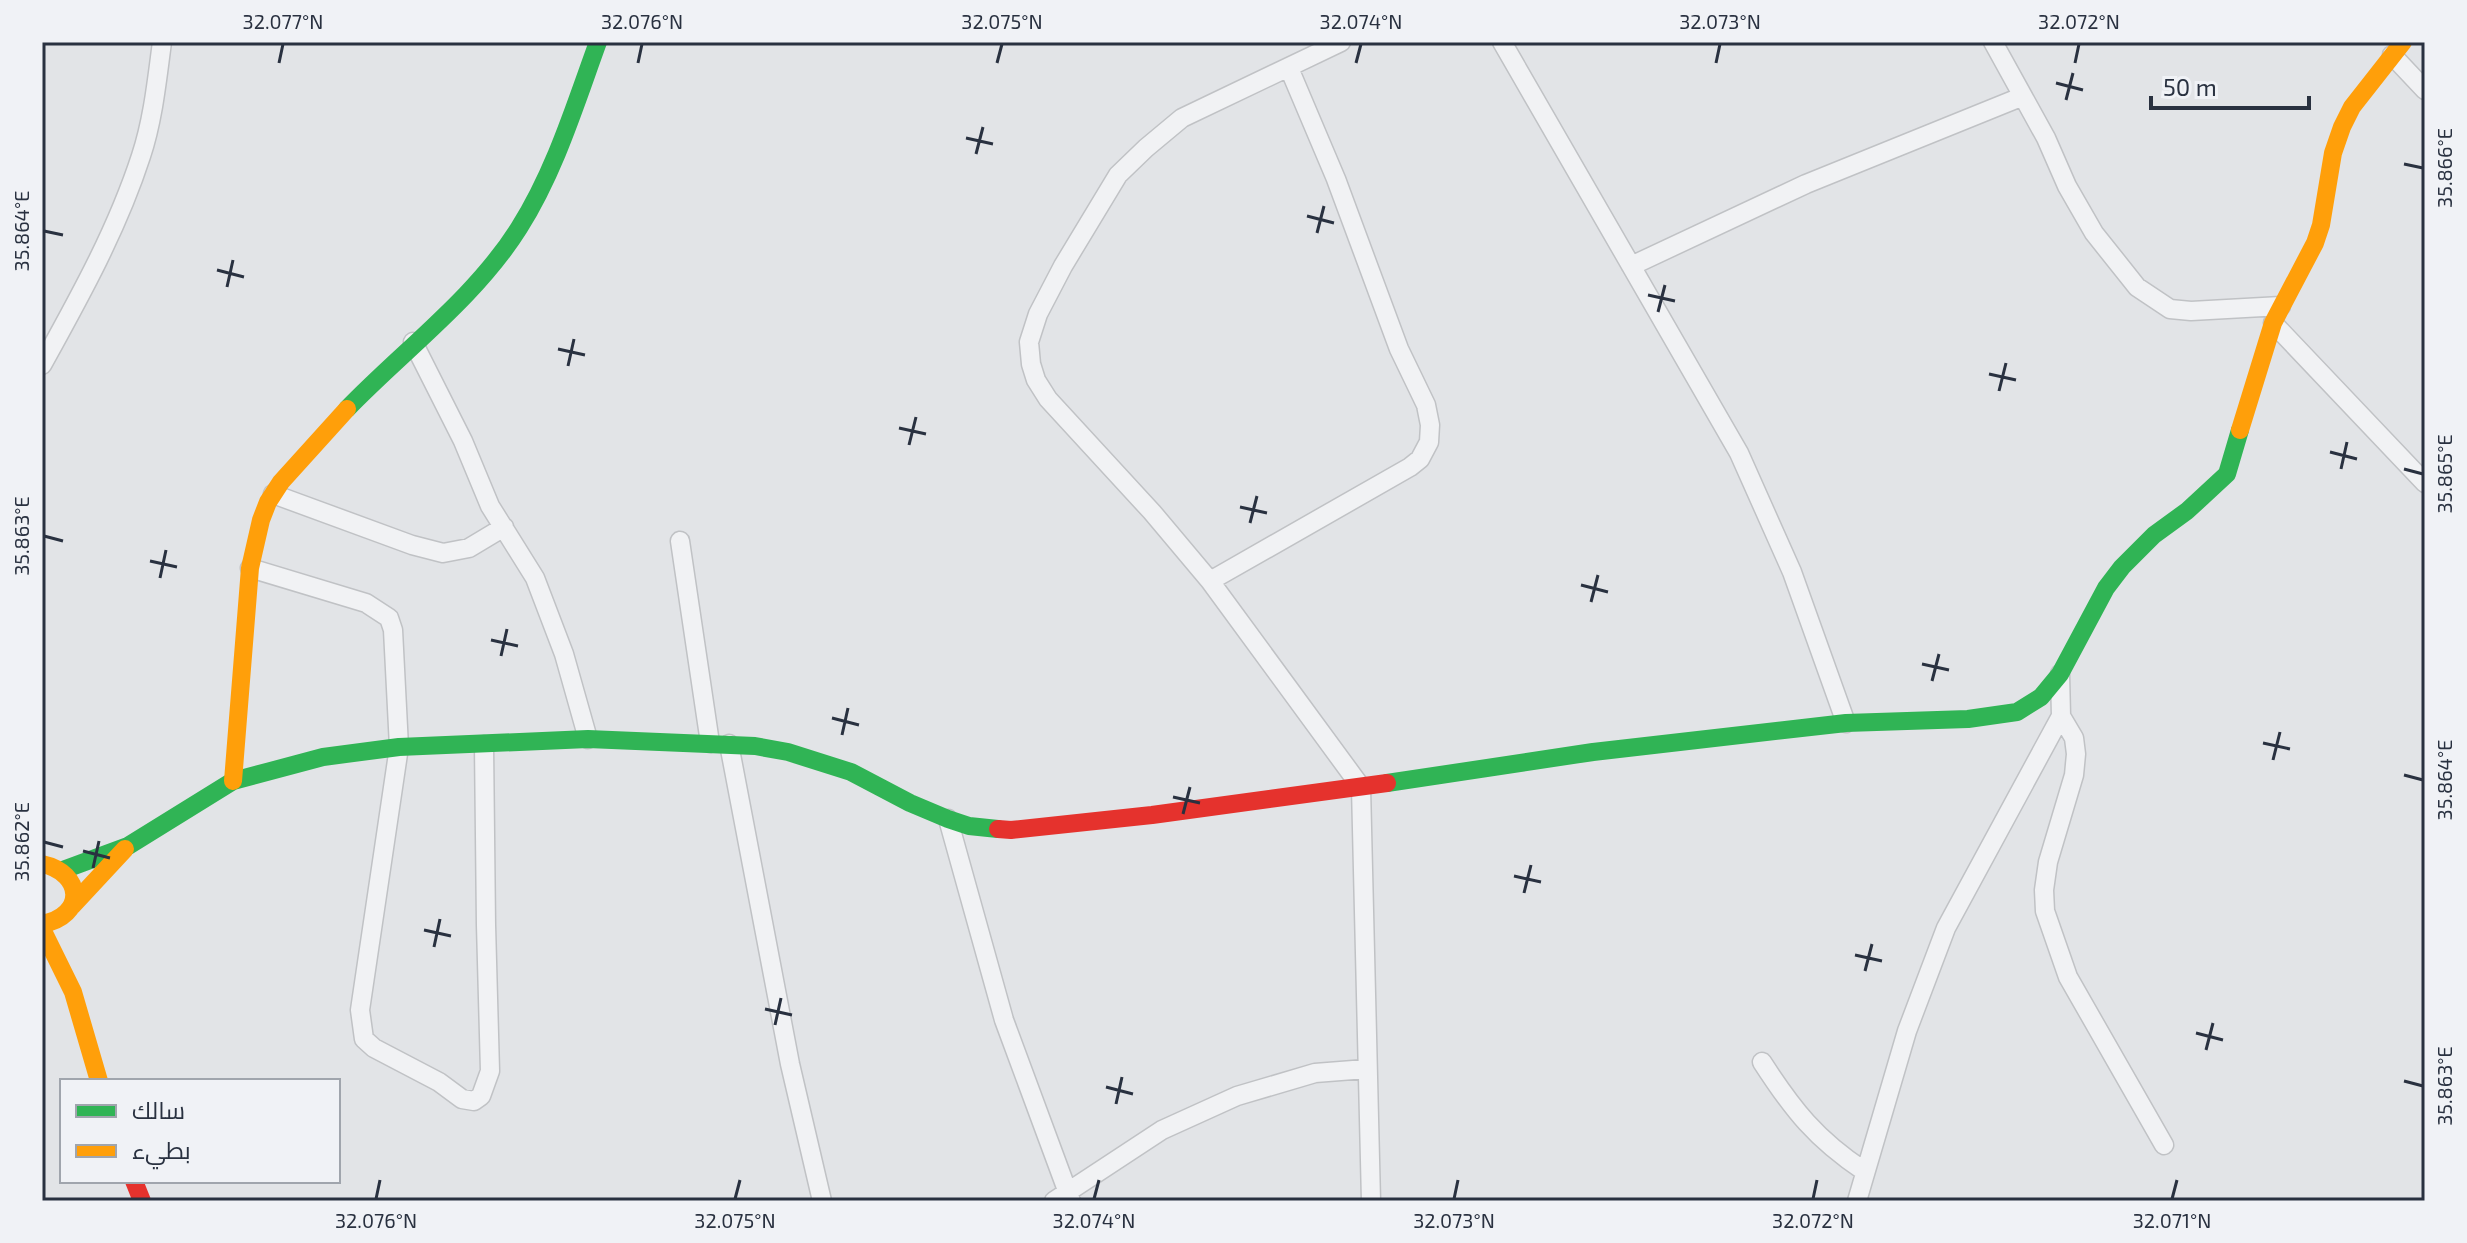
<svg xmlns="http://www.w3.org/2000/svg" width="2467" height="1243" viewBox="0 0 2467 1243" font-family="'Exo 2',Cairo,sans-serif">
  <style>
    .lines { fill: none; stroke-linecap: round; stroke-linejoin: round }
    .street-casing { stroke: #c0c2c5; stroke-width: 21 }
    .street { stroke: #f1f2f4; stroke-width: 18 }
    .fast { stroke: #30b455; stroke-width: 18 }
    .slow { stroke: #ff9f0a; stroke-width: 18 }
    .jam { stroke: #e5322d; stroke-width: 18 }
    .ticks { fill: none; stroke: #293140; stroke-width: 3 }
    .neatline { fill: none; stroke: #293140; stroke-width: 3 }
    .ticks-label { font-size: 20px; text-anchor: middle; fill: #293140 }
  </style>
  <rect width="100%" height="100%" fill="#e2e4e7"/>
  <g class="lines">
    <g class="street-casing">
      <path id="street" d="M1341 42 1182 118 1146 148 1118 175 1063 266 1038 314 1029 342 1031 364 1036 380 1048 399 1152 512 1210 581 1361 787 1371 1201
        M1502 42 1739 453 1792 572 1846 723
        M1993 42 2046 138 2067 186 2094 233 2137 287 2170 309 2191 311 2281 306
        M2392 55 2425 90
        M1631 266 1806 184 2021 97
        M2273 323 2425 483
        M413 342 463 441 490 506 535 578 564 654 588 739
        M42 365C79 298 117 230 141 156 153 120 157 80 162 42
        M273 494 412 545 443 553 469 548 504 527
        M680 541 710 743
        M250 568 366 603 389 618 393 630 399 747 360 1010 364 1039 374 1048 439 1082 462 1099 474 1101 481 1096 490 1071 486 925 484 745
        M1210 581 1410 467 1420 459 1429 442 1430 425 1426 405 1399 349 1336 179 1289 68
        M2061 716 2074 738 2076 754 2074 775 2048 862 2044 890 2045 911 2068 977 2164 1145
        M729 744 790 1064 822 1201
        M948 819 1004 1020 1071 1201
        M1762 1062C1793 1110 1816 1139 1864 1171
        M1054 1201 1162 1130 1237 1096 1315 1073 1366 1069
        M1857 1201 1907 1031 1946 928 2061 716 2060 674"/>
    </g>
    <use href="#street" class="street"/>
    <path class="fast" d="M347 409C404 350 475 298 519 228 555 171 575 105 598 42
      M1387 783 1593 752 1846 723 1968 719 2017 712 2041 697 2060 674 2106 588 2122 567 2154 535 2187 511 2227 474 2240 430
      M63 870 128 846 233 781 323 757 399 747 588 739 755 746 788 752 851 772 910 803 948 819 969 826 998 829"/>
    <path class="slow" d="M2240 430 2273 323 2315 243 2321 225 2333 153 2342 127 2352 107 2403 42
      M233 781 250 568 261 520 268 502 281 482 347 409
      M42 864C84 873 86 916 42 924
      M72 906 125 849
      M42 929 73 992 99 1081"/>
    <path class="jam" d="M998 829 1011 830 1152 815 1387 783
      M134 1181 142 1201"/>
  </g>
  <path class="ticks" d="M279 63 283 44M638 63 642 44M997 63 1002 44M1356 63 1361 44M1716 63 1720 44M2075 63 2079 44M2056 83 2083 90M2066 100 2073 73M966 138 993 144M976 154 983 127M2404 164 2423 168M1307 216 1334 223M44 231 63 235M1317 233 1324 206M217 270 244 277M227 287 233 260M1648 295 1675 301M1658 312 1665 285M558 349 585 355M568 366 574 339M1989 374 2016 380M1999 391 2006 363M899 428 926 434M909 445 916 417M2330 452 2357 459M2341 469 2347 442M2404 469 2423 474M1240 507 1267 513M1250 523 1257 496M44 536 63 541M150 561 177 567M160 578 166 550M1581 585 1608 592M1591 602 1598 575M491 640 518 646M501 656 507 629M1922 664 1949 670M1932 681 1939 654M832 718 859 725M842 735 848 708M2263 743 2290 749M2273 760 2280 732M2404 775 2423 780M1173 797 1200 803M1183 814 1190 787M44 842 63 847M83 851 110 858M93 868 99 841M1514 876 1541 882M1524 893 1531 865M424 930 451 936M434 947 440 919M1855 955 1882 961M1865 971 1872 944M765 1009 792 1015M775 1025 781 998M2196 1033 2223 1040M2206 1050 2213 1023M2404 1081 2423 1086M1106 1087 1133 1094M1116 1104 1122 1077M376 1199 380 1180M735 1199 740 1180M1094 1199 1099 1180M1454 1199 1458 1180M1813 1199 1817 1180M2172 1199 2177 1180"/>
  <rect width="2467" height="1243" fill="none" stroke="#f0f2f6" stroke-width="88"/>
  <rect x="60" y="1079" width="280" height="104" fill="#f0f2f6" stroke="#a0a5ad" stroke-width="2"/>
  <rect x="76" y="1105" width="40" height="12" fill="#30b455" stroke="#a0a5ad" stroke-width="2"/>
  <text x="132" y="1119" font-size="24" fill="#293140">سالك</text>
  <rect x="76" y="1145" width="40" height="12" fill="#ff9f0a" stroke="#a0a5ad" stroke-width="2"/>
  <text x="132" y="1159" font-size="24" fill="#293140">بطيء</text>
  <path d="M2151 96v12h158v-12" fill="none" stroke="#293140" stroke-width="4"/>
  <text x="2163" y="96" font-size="24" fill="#293140" stroke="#f0f2f6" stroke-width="6" paint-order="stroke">50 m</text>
  <rect x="44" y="44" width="2379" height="1155" class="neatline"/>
  <g class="ticks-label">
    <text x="283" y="29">32.077°N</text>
    <text x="642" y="29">32.076°N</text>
    <text x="1002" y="29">32.075°N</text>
    <text x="1361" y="29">32.074°N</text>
    <text x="1720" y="29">32.073°N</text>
    <text x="2079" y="29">32.072°N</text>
    <text transform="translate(2445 168) rotate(-90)" y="7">35.866°E</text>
    <text transform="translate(22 231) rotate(-90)" y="7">35.864°E</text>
    <text transform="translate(2445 474) rotate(-90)" y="7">35.865°E</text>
    <text transform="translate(22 536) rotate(-90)" y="7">35.863°E</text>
    <text transform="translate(2445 780) rotate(-90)" y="7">35.864°E</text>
    <text transform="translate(22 842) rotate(-90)" y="7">35.862°E</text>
    <text transform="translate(2445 1086) rotate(-90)" y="7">35.863°E</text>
    <text x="376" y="1228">32.076°N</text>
    <text x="735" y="1228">32.075°N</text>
    <text x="1094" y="1228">32.074°N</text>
    <text x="1454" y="1228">32.073°N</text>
    <text x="1813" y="1228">32.072°N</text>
    <text x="2172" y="1228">32.071°N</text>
  </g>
</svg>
